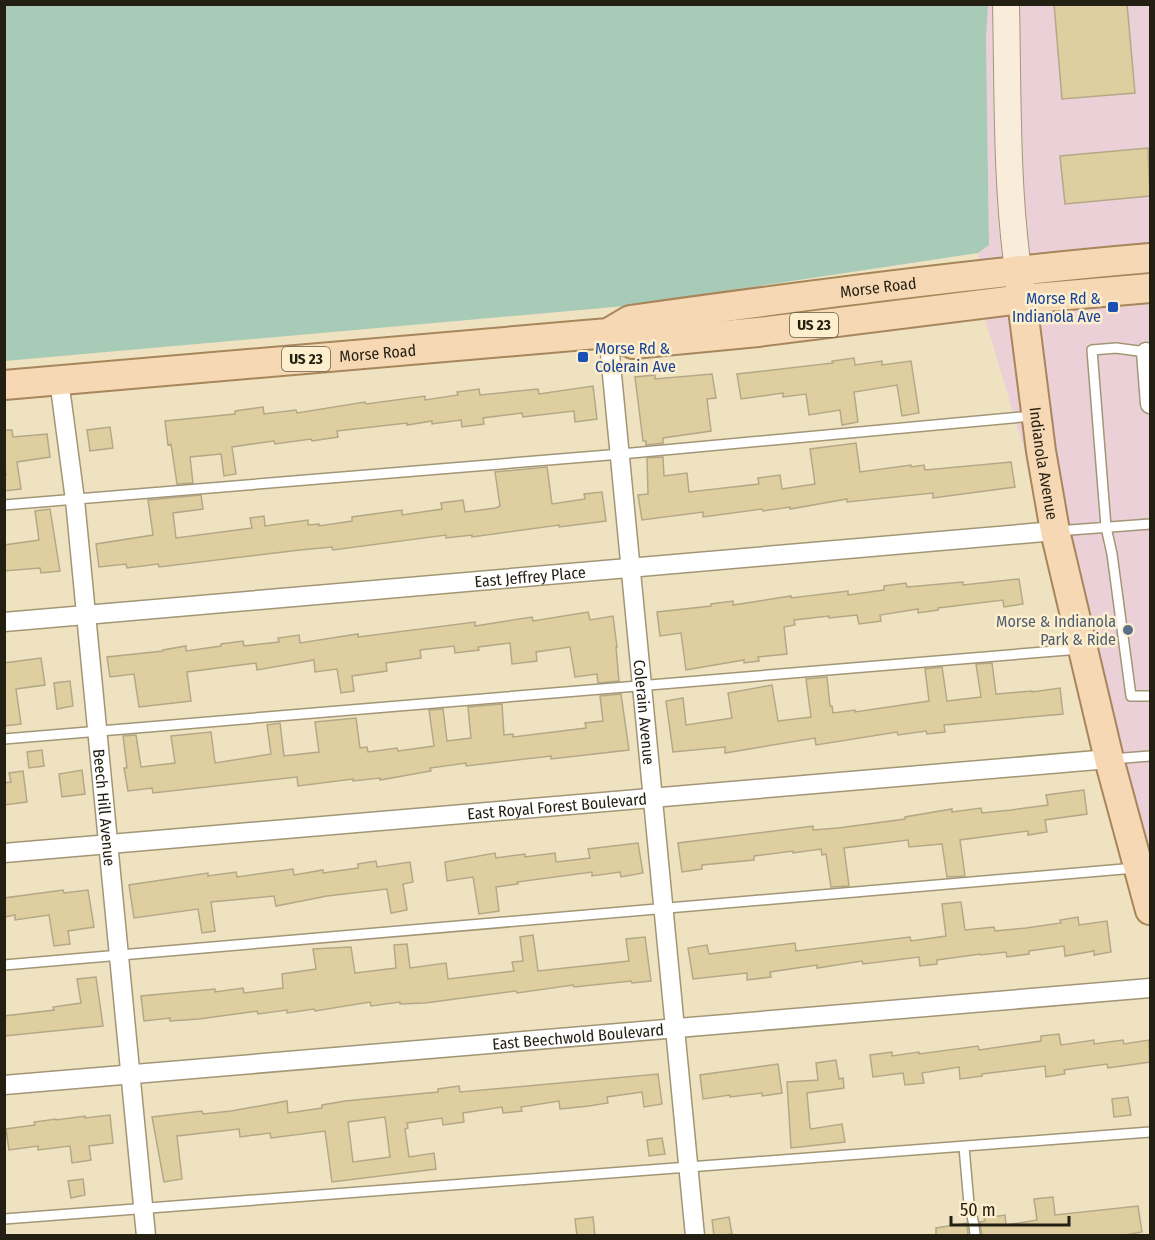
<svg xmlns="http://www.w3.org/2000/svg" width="1155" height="1240" viewBox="0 0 1155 1240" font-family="'Fira Sans Condensed',sans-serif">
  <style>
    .commercial { fill: #ebd1d7 }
    .green { fill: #a8cbb8 }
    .building { fill: #dfce9f; stroke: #b4a887; stroke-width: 1.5; fill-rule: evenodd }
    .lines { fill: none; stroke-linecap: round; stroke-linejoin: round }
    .lane-casing { stroke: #a29676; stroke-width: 12 }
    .street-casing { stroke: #a29676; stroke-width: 21 }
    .secondary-casing { stroke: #a29676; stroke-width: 28 }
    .primary-casing { stroke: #a8865b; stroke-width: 32 }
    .lane { stroke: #fff; stroke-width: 9 }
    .street { stroke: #fff; stroke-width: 18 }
    .secondary { stroke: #faecda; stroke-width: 26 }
    .primary { stroke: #f6d8b5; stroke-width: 28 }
    .transit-dot { fill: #1a4fb4; stroke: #fdefcd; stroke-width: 2 }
    .service-dot { fill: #5c6f8a; stroke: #fdefcd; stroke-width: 2 }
    .labels { text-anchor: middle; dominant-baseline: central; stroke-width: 5; stroke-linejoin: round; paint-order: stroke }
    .shield { fill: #fdefcd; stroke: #645d4a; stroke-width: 1.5 }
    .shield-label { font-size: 15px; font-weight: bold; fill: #231f12 }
    .street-label { font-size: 16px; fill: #231f12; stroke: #fdefcd }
    .transit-label { font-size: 16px; fill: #164399; stroke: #fdefcd; text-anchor: end }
    .service-label { font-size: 16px; fill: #4e5e75; stroke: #fdefcd; text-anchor: end }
  </style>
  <rect width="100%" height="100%" fill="#efe2c0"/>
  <path class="commercial" d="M988 5H1150V927L1045 519 986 322 978 253 989 245 986 38Z"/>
  <path class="green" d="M5 4 988 5 986 38 989 245 978 253 625 306 5 361Z"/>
  <path class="building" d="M1054 4H1127L1135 93 1062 99Z
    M1148 148 1150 196 1065 204 1060 156Z
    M854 358 855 365 882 361V365L911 361 919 413 902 416 897 385 854 392 858 422 842 425 840 410 809 415 806 394 783 397V393L741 399 737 374 833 363 832 361Z
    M712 374 716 398 707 399 711 431 663 438V443L646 445V441H643L635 377 655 375V379Z
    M593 386 597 419 575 422 574 411 523 417 522 413 483 418 484 424 462 427 461 420 432 424V421L407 425V423L337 431 338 437 312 441 311 439 275 444 274 441 232 447 236 474 224 476 221 454 190 457 193 483 177 484 171 444 168 445 165 421 235 414V411L263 407 264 414 296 410 297 413 365 402 366 404 425 396V400L458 395 457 392 479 389 480 395 538 389 539 394Z
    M110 427 113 448 90 451 87 430Z
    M4 430H12L13 437 47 434 50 457 17 462 21 489 4 491V475H6L4 464Z
    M856 443 860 472 911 465V467L924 465 925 470 1011 462 1015 487 933 498V493L847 502V499L790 509V507L763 511 762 509 703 517V512L642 520 638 495 648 494 647 458 663 457 664 476 687 473 689 492 759 484 758 478 780 475 782 489 815 484 810 449Z
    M547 467 552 504 585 499 584 494 602 492 606 521 559 527V525L472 537V535L446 538V535L333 550 332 547 300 550 159 567 158 564 127 568 126 564 99 567 96 544 153 535 148 500 201 495 203 509 173 513 176 538 252 528 250 518 264 516 265 526 308 520V525L319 524V526L352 521V517L373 514 402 510V515L442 509 441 503 463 500 465 512 496 508 500 506 495 472Z
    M50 509 60 571 41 573 40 568 4 571V545L39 540 35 511Z
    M1019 579 1023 604 1004 607 1003 600 938 608V610L918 613V609L880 615 881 621 859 624 857 615 829 618V616L794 620 795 625 784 627 787 654 758 657 759 661 744 663V660L686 670 681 633 660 636 657 612 711 606V604L733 601V605L791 596V598L848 591V595L884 590V586L906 583 907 587 963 582V585Z
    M588 612 590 620 613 616 617 647H616L619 681 598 683 597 674 575 677 570 647 536 652 537 661 512 664 510 643 478 647 479 650 455 653 454 646 420 650 421 658 386 663 387 671 352 676 354 691 341 693 337 669 315 672 314 660 257 670 256 663 187 672 191 701 139 707 134 674 110 677 107 657 163 651V650L186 646V651L221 646V644L243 641 244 646 279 642 278 638 299 635 300 643 358 634V637L475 622V626L532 617 533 621Z
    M41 658 45 685 16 689 21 724 4 726V663Z
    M992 663 996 694 1032 691V692L1060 688 1063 714 944 725 945 732 927 734 926 731 898 735 897 732 816 745 815 738 725 753V747L673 752 666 701 683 698 686 725 732 718 728 693 772 685 778 721 811 717 806 679 827 677 830 706H832L833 713 855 710V712L929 701 925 669 942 667 947 701 981 697 976 664Z
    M70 681 73 706 57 709 54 683Z
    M621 694 629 750 551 759V756L466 766V763L430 768 431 771 380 780V778L353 781V779L298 786 297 777 153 793 152 788 128 791 124 768H127L123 736 136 735 141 767 175 763 171 736 211 732 215 763 271 754 267 725 280 723 284 756 319 752 315 722 356 718 360 748 367 747 368 752 397 748 398 751 434 746 429 710 443 709 447 741 471 738 468 707 502 704 504 735 513 734V737L586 728 585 723 603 721 600 696Z
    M42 750 44 766 29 768 27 752Z
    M82 770 85 794 62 797 59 774Z
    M23 771 27 802 4 805V783L11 782 9 773Z
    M1084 790 1087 814 1045 820 1047 832 1028 835V831L960 840 965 876 947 877 942 844 909 847 908 840 844 848 849 886 831 887 826 854 822 855 821 849 793 853V851L754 856V860L702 865V869L682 872 678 843 813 826V830L838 828 905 819V817L952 809V812L981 808 982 813 1011 810 1048 805 1046 795Z
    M638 843 643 873 621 877 620 872 592 876V872L517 882 518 884 496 887 499 911 479 914 473 877 447 881 445 862 495 853 496 858 525 854V857L555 853 556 862 590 858 588 849Z
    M376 861 377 867 410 862 413 882 403 884 407 910 391 913 387 889 327 896 276 906 274 896 211 902 215 931 202 933 198 909 134 918 129 885 208 873V876L236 872 237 877 293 869 294 875 323 870V873L358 868V864Z
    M63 890 64 893 88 890 94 927 68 931 70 944 54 946 49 915 15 920V915L4 917V898Z
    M961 902 965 930 994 927 995 931 1026 928 1061 923 1060 920 1078 917 1079 925 1107 921 1111 952 1094 955V951L1065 956 1064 946 1029 951V954L1007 957 1006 952 980 955V954L937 960V964L920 966 919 957 863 964 862 961 817 968V965L770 972 771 977 747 980V973L693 979 688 948 707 945 709 954 795 943 796 951 910 937 911 941 946 936 942 904Z
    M533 935 538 971 629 961 626 939 645 937 651 981 632 983 631 981 574 987 573 985 517 993 516 991 425 1003 400 1004V1002L371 1006 370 1002 315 1011 314 1009 287 1013V1010L258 1014 257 1011 199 1019 170 1021V1018L144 1021 141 996 215 989V992L243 988 244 993 283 988 282 974 316 969 313 949 351 947 355 973 396 968 394 945 407 944 410 968 446 963 448 979 514 971 512 962 523 961 520 937Z
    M96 977 103 1026 4 1036V1016L54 1010 53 1007 81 1003 77 979Z
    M1059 1034 1061 1045 1094 1040V1044L1123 1040 1124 1044 1149 1040 1150 1062 1108 1068 1107 1064 1064 1070 1065 1074 1046 1077 1045 1066 982 1074V1076L960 1079 959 1067 922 1073 924 1083 905 1085 903 1073 873 1077 870 1055 892 1052V1056L919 1052V1054L978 1046 979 1050 1041 1041V1036Z
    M836 1060 839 1079 843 1078 844 1088 807 1093 810 1127 811 1129 842 1124 845 1142 791 1148 787 1082 818 1080 816 1063Z
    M778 1064 782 1093 762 1096V1093L730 1097V1095L703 1099 700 1075Z
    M658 1074 662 1104 644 1107 642 1092 607 1097 608 1103 589 1106 560 1109 559 1101 521 1107 522 1111 503 1113 502 1107 463 1113 464 1122 443 1125 442 1118 407 1123 408 1128 405 1129 409 1157 434 1153 436 1169 332 1182 325 1131 271 1138 270 1133 240 1137 239 1129 177 1136 182 1179 164 1182 152 1117 202 1111 203 1114 231 1111 287 1101 288 1113 322 1108V1105L345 1101 438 1092V1089L459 1086 460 1092ZM385 1117 390 1157 353 1162 348 1122Z
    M1128 1097 1131 1115 1114 1117 1112 1099Z
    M110 1115 113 1143 89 1146 91 1160 72 1163 70 1146 38 1150V1146L9 1150 6 1129 35 1125 34 1122 56 1119V1120L85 1116V1118Z
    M662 1138 665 1154 649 1156 647 1140Z
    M83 1179 85 1195 71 1198 68 1181Z
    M1053 1197 1055 1215 1138 1206 1142 1232 1119 1236H982L980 1222 985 1221 984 1218 1005 1215 1006 1225 1037 1220 1034 1199Z
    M593 1217 595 1236H577L575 1219Z
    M729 1217 732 1234 714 1236 712 1220Z
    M967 1223 968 1236H936V1228Z"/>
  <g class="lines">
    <g class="lane-casing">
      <path id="lane" d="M1146 352 1116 348 1092 350 1106 527 1112 554 1131 696H1150
        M4 505 621 454 1033 416
        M1057 531 1150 524
        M4 739 1080 649
        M1111 759 1150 756
        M4 965 1135 868
        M964 1147 969 1204 974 1225 975 1236
        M4 1219 1150 1132"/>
    </g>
    <g class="street-casing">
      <g id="street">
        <path id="s1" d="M608 333 695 1236"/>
        <path d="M1146 352 1150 404"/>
        <path id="s2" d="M59 380 75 500 146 1236"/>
        <path id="s3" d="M4 622 1055 531"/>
        <path id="s4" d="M4 853 1109 759"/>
        <path id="s5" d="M4 1085 1150 988"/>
      </g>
    </g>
    <g class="secondary-casing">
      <path id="secondary" d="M1006 4C1008 93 1006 182 1018 270"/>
    </g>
    <g class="primary-casing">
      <g id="primary">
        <path id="s6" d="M1018 270 1041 451 1055 531 1109 759 1150 910"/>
        <path d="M608 333 633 344 758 332 1022 299 1150 288"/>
        <path id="s7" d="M4 385 608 333 630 320C803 296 976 273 1150 258"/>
      </g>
    </g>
    <use href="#lane" class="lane"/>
    <use href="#street" class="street"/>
    <use href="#secondary" class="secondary"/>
    <use href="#primary" class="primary"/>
  </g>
  <g class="transit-dot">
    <rect x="1107" y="301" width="12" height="12" rx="3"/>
    <rect x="577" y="351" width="12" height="12" rx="3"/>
  </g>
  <circle class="service-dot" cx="1128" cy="630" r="6"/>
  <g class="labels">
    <g class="shield">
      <rect x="790" y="313" width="48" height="24" rx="4.5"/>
      <rect x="282" y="347" width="48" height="24" rx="4.5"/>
    </g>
    <g class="shield-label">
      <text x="814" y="325">US 23</text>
      <text x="306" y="359">US 23</text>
    </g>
    <g class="street-label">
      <text stroke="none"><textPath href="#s7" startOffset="882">Morse Road</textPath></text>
      <text stroke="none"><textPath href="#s7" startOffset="375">Morse Road</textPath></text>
      <text stroke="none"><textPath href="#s6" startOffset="195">Indianola Avenue</textPath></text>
      <text stroke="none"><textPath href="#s3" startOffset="528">East Jeffrey Place</textPath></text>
      <text stroke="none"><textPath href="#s1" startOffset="381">Colerain Avenue</textPath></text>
      <text stroke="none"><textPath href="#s4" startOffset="555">East Royal Forest Boulevard</textPath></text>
      <text stroke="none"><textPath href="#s2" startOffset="430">Beech Hill Avenue</textPath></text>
      <text stroke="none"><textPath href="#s5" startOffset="576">East Beechwold Boulevard</textPath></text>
    </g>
    <g class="transit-label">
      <text x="1101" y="298">Morse Rd &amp;<tspan x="1101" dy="18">Indianola Ave</tspan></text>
      <text x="595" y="348" text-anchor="start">Morse Rd &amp;<tspan x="595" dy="18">Colerain Ave</tspan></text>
    </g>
    <g class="service-label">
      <text x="1116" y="621">Morse &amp; Indianola<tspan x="1116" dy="18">Park &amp; Ride</tspan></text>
    </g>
  </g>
  <rect width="1155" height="1240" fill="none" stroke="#231f12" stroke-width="12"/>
  <path d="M951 1216v9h118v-9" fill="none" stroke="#231f12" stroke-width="3"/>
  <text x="960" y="1216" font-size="18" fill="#231f12" stroke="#fdefcd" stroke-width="4.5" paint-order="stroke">50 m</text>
</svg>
